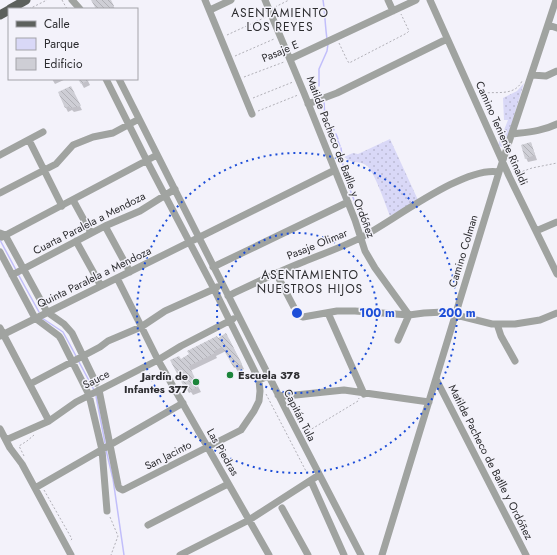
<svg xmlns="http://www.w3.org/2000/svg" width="557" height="555" viewBox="0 0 557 555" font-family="Jost,sans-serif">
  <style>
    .green { fill: url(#green-dots) }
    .shadow { fill: #0003 }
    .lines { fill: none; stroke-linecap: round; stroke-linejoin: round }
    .stream { stroke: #c1befa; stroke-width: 1.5 }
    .building { fill: url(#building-back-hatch) }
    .path { stroke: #b1b0b7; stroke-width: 1; stroke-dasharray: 2 2; stroke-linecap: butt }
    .minor { stroke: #a0a3a0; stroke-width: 7 }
    .major { stroke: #5d615d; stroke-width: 9 }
    .ring { fill: none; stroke: #1d4ed8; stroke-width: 2; stroke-dasharray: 2 4 }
    .poi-dot { fill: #1b843a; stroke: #f3f2fa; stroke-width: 1.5 }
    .labels { text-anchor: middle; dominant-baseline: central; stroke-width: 3; stroke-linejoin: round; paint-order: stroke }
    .street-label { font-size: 11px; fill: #2d2d30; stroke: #f3f2fa }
    .poi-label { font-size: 11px; font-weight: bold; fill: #2d2d30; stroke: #f3f2fa; text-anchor: start }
    .neighbourhood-label { font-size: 12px; letter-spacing: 1px; fill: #2d2d30; stroke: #f3f2fa }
    .centre { fill: #1d4ed8; stroke: #f3f2fa; stroke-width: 2 }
    .ring-label { font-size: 12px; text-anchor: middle; font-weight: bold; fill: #1d4ed8; stroke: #f3f2fa; stroke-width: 3; stroke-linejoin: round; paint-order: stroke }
  </style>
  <defs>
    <pattern id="green-dots" width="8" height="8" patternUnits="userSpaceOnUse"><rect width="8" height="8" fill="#d9d8f7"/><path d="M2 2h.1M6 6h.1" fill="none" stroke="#bbbad4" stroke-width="1.8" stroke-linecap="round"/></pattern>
    <pattern id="building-back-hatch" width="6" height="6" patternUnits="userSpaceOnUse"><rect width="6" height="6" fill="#ceced5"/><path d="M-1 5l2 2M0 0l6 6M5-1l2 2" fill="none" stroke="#b1b1b7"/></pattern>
  </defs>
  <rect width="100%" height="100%" fill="#f3f2fa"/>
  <path class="green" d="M524 83 505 145 502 147 499 146 498 145 508 120H504L503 98 517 91Z
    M390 139 418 200 390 216C386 206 374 170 366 165 357 160 354 165 344 157L353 153 358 154Z"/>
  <path class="shadow" d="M95 0H110L115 9H97Z
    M52 79H66L55 84Z
    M79 79H87L90 85 84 88Z
    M70 87 82 110 74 112 72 110 68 112 66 108 59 93Z
    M531 143 537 160 528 162 526 158Z
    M217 339H229L244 369 238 372 226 351 216 356 217 358 190 371 201 392 193 395 191 392 189 393 171 361 180 360Z"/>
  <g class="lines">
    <path class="stream" d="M323 0C325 13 325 25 327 39
      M319 86V69L327 51 328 44
      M324 102 325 118 334 130
      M336 134 338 139
      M338 141 340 146
      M341 148 342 156
      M342 158C344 180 355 200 362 221
      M0 240 16 270
      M18 274 39 312
      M42 318 63 332 76 356
      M79 362 94 390
      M96 396 105 443
      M106 450 113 479 124 555"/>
  </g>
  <path class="building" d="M91 0H111L114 6 108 9H96Z
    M78 79H92L81 84Z
    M71 86 81 106 70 108 69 106 65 108 58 92Z
    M531 142 535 155 525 159 521 145Z
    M226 333 242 364 234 368 222 347 214 351 215 353 189 366 199 386 190 391 188 388 185 389 170 360 179 356 181 359 189 354 187 351 217 336 218 338Z"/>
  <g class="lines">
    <path class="path" d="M62 0 67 9
      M275 7 289 0
      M29 9 47 0
      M227 35 266 17
      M339 43 347 60 349 63 351 62 407 33 409 31 401 14
      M235 56 274 39
      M244 77 284 62
      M480 94C493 90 514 98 522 81
      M253 98 293 82
      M258 111 298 95
      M515 174 532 168 557 163
      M266 394 308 475
      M305 433 358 401 359 398
      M24 456 19 446 27 441 34 435
      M44 490 72 539 70 541
      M110 517 118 536 111 555"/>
    <path class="minor" d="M72 0 80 9
      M205 0 252 114
      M265 0 304 93 355 220 365 251 375 268 409 315 398 340
      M388 0 393 11
      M430 0 509 176 557 274
      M210 10 231 0
      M548 25 557 28
      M290 59 416 0
      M532 75 546 76 557 71
      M106 79 147 161 214 289 217 287
      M119 79 288 414 361 555
      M308 104 337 93 447 39
      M512 134C528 132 543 131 557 124
      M29 140 62 206
      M0 155 43 132
      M0 193 56 164 73 145 93 137 113 133 139 119
      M73 200 91 233
      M105 226 130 272
      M536 231 557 222
      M0 233 5 235 47 312 64 324 72 333 96 383
      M2 237 157 155
      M76 241 101 286
      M0 252 35 318 59 336 61 339 89 395 102 450 107 511
      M213 267 348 202
      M276 273 298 315 303 317 337 311H355L409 315 424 313 444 312 492 324H515L540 320 557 313
      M12 275 105 226 140 211 175 189
      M117 278 158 360 269 555
      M228 296C253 284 277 272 303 262 322 254 343 247 362 237 393 221 465 165 499 172
      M328 313 364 394
      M497 324 501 336 515 361
      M0 328 49 421
      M0 336 335 170
      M436 379 526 555
      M30 384 100 347 108 341 141 327 165 311 214 289 259 380 268 376
      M99 390 118 485 119 488 123 490 241 430 254 411 259 401 260 391 259 380
      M278 395 286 396 344 390 429 402
      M0 429 10 448 22 464 71 555
      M6 440 49 421 76 402 158 360 181 346 233 319
      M311 481 344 555
      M35 488 183 403
      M282 508 308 555
      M148 525 228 484
      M180 555 249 520 319 475
      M382 555 499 172 556 0"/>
    <path class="major" d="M10 9 26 0
      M0 15 9 10"/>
  </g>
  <g class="ring">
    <circle cx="297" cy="313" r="80"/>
    <circle cx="297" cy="313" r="160"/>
  </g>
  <g class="poi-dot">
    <circle cx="230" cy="375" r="4"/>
    <circle cx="196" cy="382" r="4"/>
  </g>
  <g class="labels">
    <g class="street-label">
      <text transform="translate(280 51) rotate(-23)">Pasaje E</text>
      <text transform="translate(502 133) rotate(66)">Camino Teniente Rinaldi</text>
      <text transform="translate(341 157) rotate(69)">Matilde Pacheco de Batlle y Ordóñez</text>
      <text transform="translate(89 223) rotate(-27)">Cuarta Paralela a Mendoza</text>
      <text transform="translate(317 244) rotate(-22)">Pasaje Olimar</text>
      <text transform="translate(463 251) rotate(-73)">Camino Colman</text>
      <text transform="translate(94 277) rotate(-26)">Quinta Paralela a Mendoza</text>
      <text transform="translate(96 379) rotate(-27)">Sauce</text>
      <text transform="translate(300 415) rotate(63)">Capitán Tula</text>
      <text transform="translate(223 452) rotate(60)">Las Piedras</text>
      <text transform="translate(168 455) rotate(-27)">San Jacinto</text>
      <text transform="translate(491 462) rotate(63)">Matilde Pacheco de Batlle y Ordóñez</text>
    </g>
    <g class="poi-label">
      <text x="238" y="375">Escuela 378</text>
      <text x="188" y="376" text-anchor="end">Jardín de<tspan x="188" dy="13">Infantes 377</tspan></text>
    </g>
    <g class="neighbourhood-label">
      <text x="280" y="13">ASENTAMIENTO<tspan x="280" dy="14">LOS REYES</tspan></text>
      <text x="310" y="275">ASENTAMIENTO<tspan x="310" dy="14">NUESTROS HIJOS</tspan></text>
    </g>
  </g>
  <circle cx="297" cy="313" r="6" class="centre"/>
  <g class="ring-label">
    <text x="377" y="317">100 m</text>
    <text x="457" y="317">200 m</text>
  </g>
  <rect x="8" y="8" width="130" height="72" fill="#f3f2fa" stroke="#a4a3a9"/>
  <rect x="16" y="21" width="20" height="6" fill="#5d615d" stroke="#a4a3a9"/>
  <text x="44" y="28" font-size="12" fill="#2d2d30">Calle</text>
  <rect x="16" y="38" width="20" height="12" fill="#d9d8f7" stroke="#a4a3a9"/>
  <text x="44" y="48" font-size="12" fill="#2d2d30">Parque</text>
  <rect x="16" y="58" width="20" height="12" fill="#ceced5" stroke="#a4a3a9"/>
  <text x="44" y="68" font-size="12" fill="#2d2d30">Edificio</text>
</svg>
